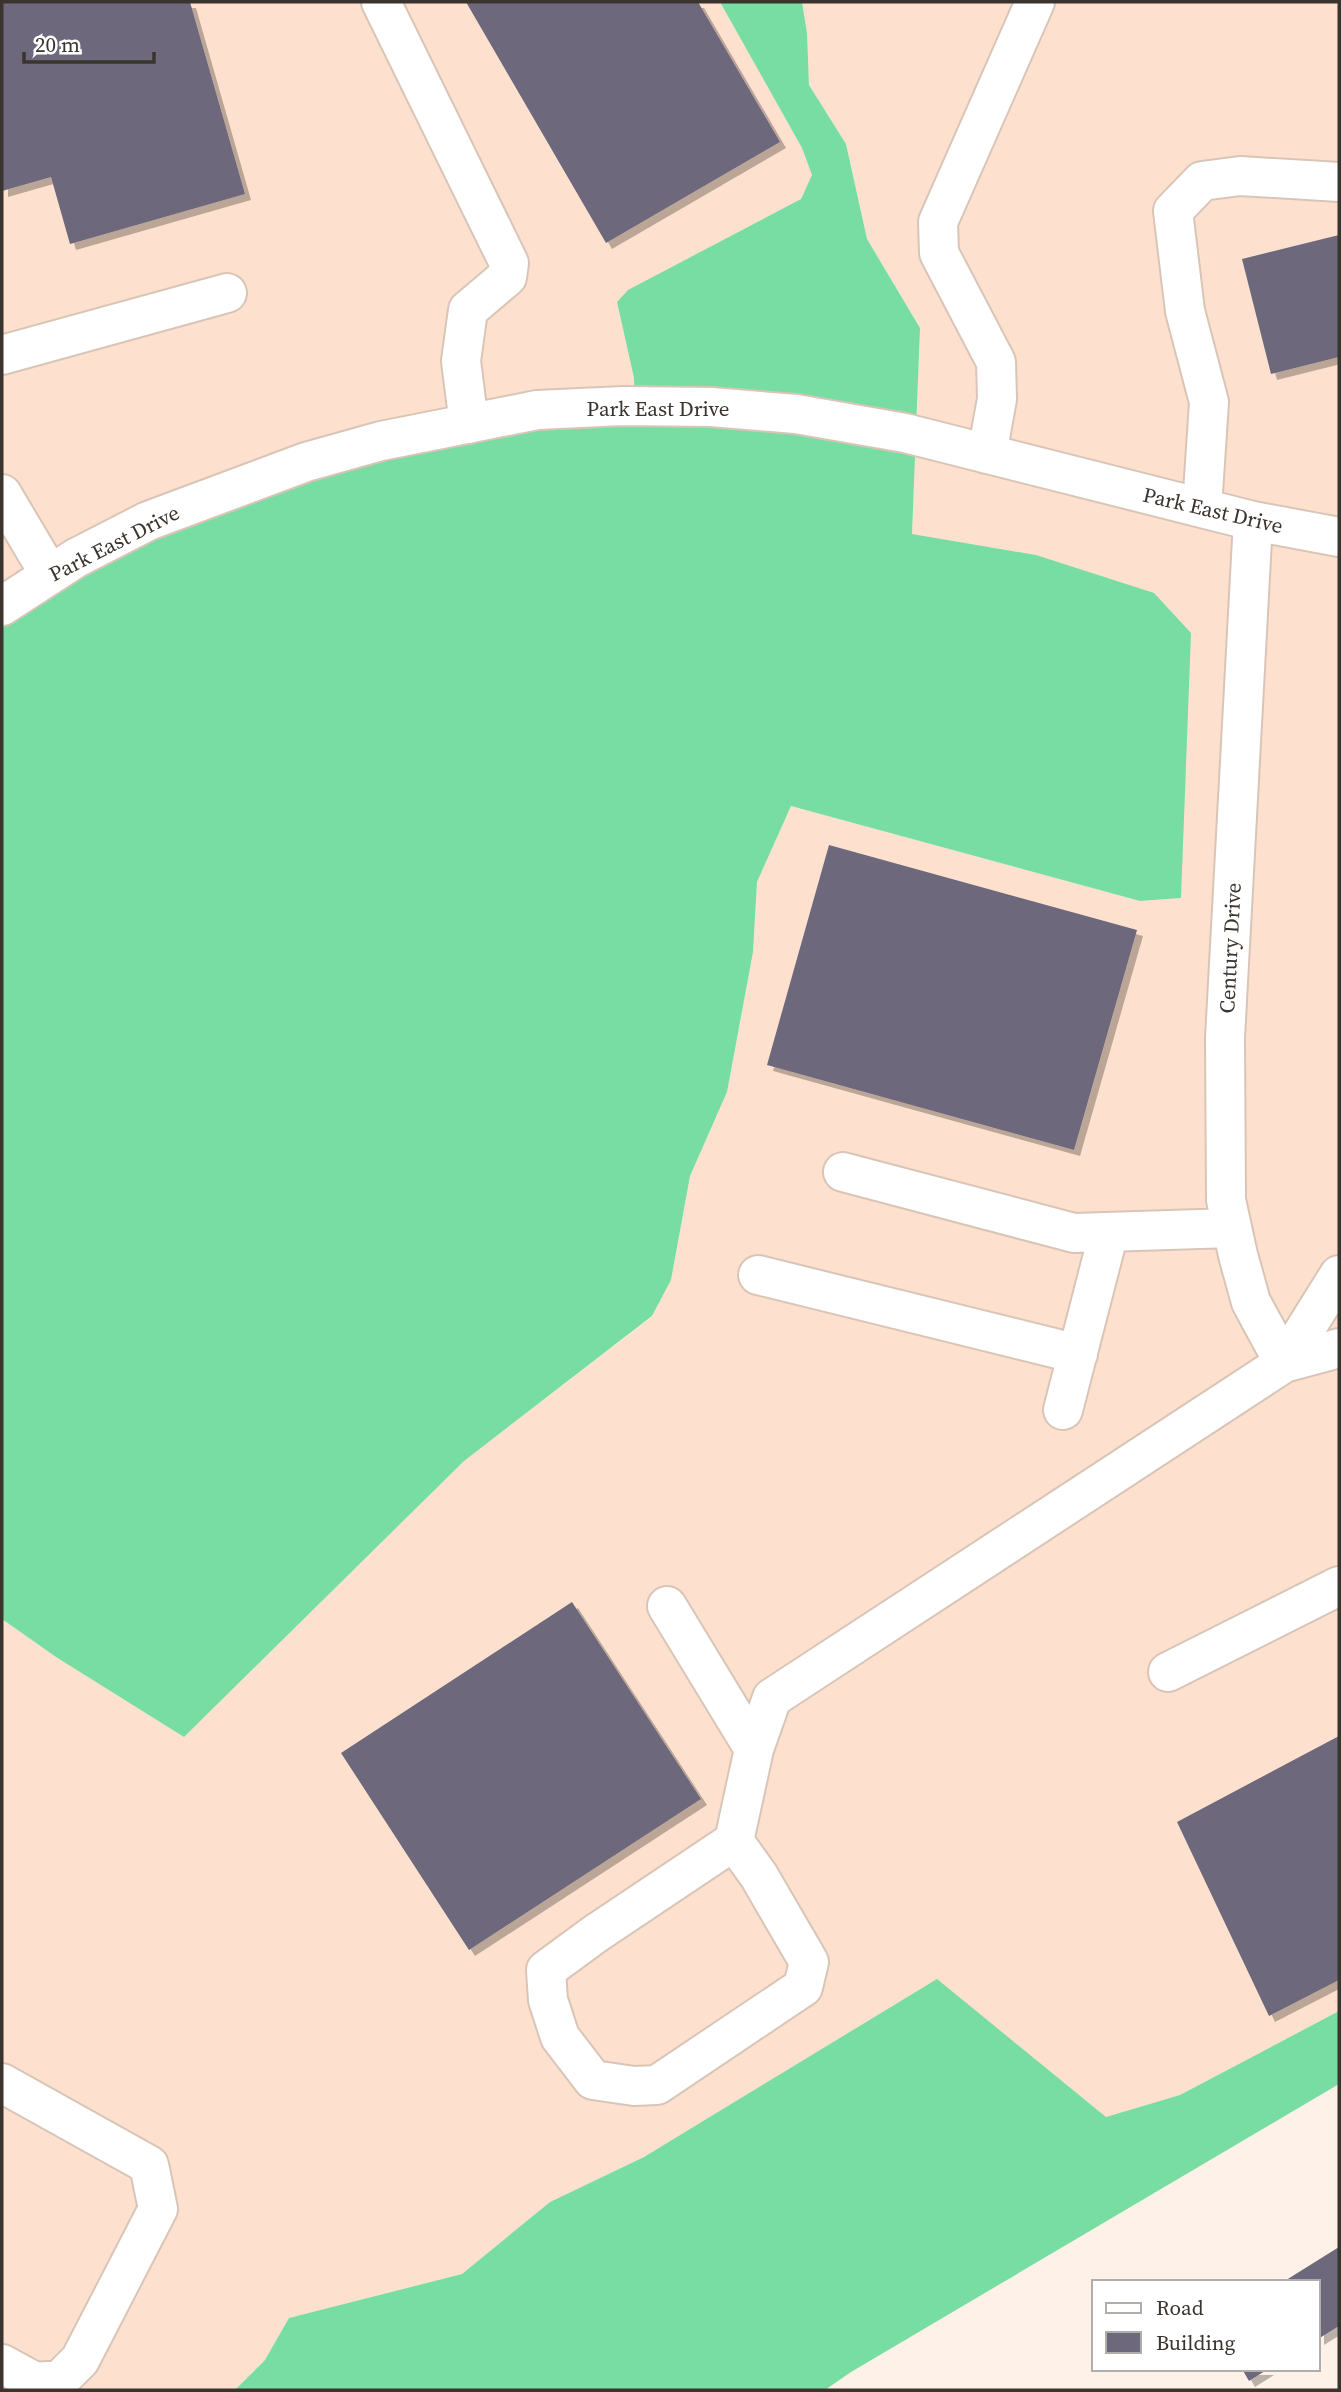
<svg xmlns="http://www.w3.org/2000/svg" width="1341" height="2392" viewBox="0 0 1341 2392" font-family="'Source Serif 4',serif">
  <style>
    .built { fill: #fde1ce }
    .forest { fill: #78dda2 }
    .building { fill: #6d687b; filter: url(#shadow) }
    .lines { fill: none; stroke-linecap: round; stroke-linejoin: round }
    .minor-casing { stroke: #d9c5b7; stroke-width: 42 }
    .minor { stroke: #fff; stroke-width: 38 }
    .labels { text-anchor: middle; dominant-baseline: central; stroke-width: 7; stroke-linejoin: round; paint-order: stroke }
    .street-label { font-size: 21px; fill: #3b332d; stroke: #fff }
  </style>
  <defs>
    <filter id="shadow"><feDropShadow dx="6" dy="6" stdDeviation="0" flood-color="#0004"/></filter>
  </defs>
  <rect width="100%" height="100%" fill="#fdf1e8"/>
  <path class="built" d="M2 2H720L802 148 812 175 801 199 629 290 617 302 634 378 635 410 2 616Z
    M802 2H1339V2011L1180 2095 1106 2117 937 1980 644 2157 550 2202 462 2274 289 2318 265 2360 235 2390H2V1619L56 1657 184 1737 464 1461 652 1317 671 1280 690 1176 727 1092 753 952 757 882 791 806 1140 901 1181 898 1036 555 912 534 920 328 867 239 846 144 809 85 807 33Z"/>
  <path class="forest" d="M720 2H802L807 33 809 85 846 144 867 239 920 328 912 534 1036 555 1154 593 1191 633 1181 898 1140 901 791 806 757 882 753 952 727 1092 690 1176 671 1280 652 1316 464 1461 184 1737 56 1657 2 1619V616L75 566 425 435 635 410 634 378 617 302 628 290 801 199 812 175 802 148Z
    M937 1979 1106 2117 1180 2095 1339 2011V2084L851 2372 825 2390H235L265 2360 289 2318 462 2274 550 2202 644 2157Z"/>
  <path class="building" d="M2 2H190L245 194 70 244 51 177 2 191Z
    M466 2H698L780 142 606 243Z
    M1339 235V357L1271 374 1242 259Z
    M829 845 1137 930 1074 1150 767 1065Z
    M572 1602 701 1799 469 1950 341 1753Z
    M1339 1736V1980L1269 2016 1177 1822Z
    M1339 2247V2326L1318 2339V2282H1283Z
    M1242 2369H1268L1249 2381Z"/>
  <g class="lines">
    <g class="minor-casing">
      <path id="minor" d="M381 2 509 263 507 277 468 310 461 361 469 424
        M2 355 227 293
        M987 454 997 399 996 362 939 253 938 222 1035 2
        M2 494 50 575
        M1202 508 1209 402 1185 311 1173 211 1202 181 1240 176 1339 182
        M1253 521 1225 1038 1226 1200 1238 1255 1251 1302 1284 1363
        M2 606 76 558 148 521 306 462 381 441 537 410 623 406 711 407 796 414 905 433 1253 521 1339 537
        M843 1172 1074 1233 1232 1228
        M758 1275 1078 1354
        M1284 1363 1339 1275
        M1063 1410 1109 1232
        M667 1606 754 1749
        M1168 1672 1339 1586
        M734 1841 595 1934 546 1970 548 2000 560 2037 593 2080 634 2086 657 2085 803 1987 809 1962 759 1876 734 1841 754 1749 772 1698 1284 1363 1339 1348
        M2 2083 149 2165 158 2209 80 2360 60 2380 35 2382 2 2364"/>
    </g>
    <use href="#minor" class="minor"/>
  </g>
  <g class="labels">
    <g class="street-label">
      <text x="658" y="408">Park East Drive</text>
      <text transform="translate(1213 510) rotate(13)">Park East Drive</text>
      <text transform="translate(114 543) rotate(-27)">Park East Drive</text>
      <text transform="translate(1230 948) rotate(-87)">Century Drive</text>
    </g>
  </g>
  <rect width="1341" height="2392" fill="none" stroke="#3b332d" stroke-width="7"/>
  <rect x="1092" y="2280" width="228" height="91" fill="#ffffff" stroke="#b1adab" stroke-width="2"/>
  <rect x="1106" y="2303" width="35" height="10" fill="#ffffff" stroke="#b1adab" stroke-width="2"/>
  <text x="1156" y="2315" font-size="21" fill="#3b332d">Road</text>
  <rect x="1106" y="2332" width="35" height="21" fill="#6d687b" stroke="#b1adab" stroke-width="2"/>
  <text x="1156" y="2350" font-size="21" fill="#3b332d">Building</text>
  <path d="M24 52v10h130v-10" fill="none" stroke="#3b332d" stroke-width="3.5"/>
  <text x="35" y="52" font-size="21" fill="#3b332d" stroke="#ffffff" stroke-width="5" paint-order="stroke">20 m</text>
</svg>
